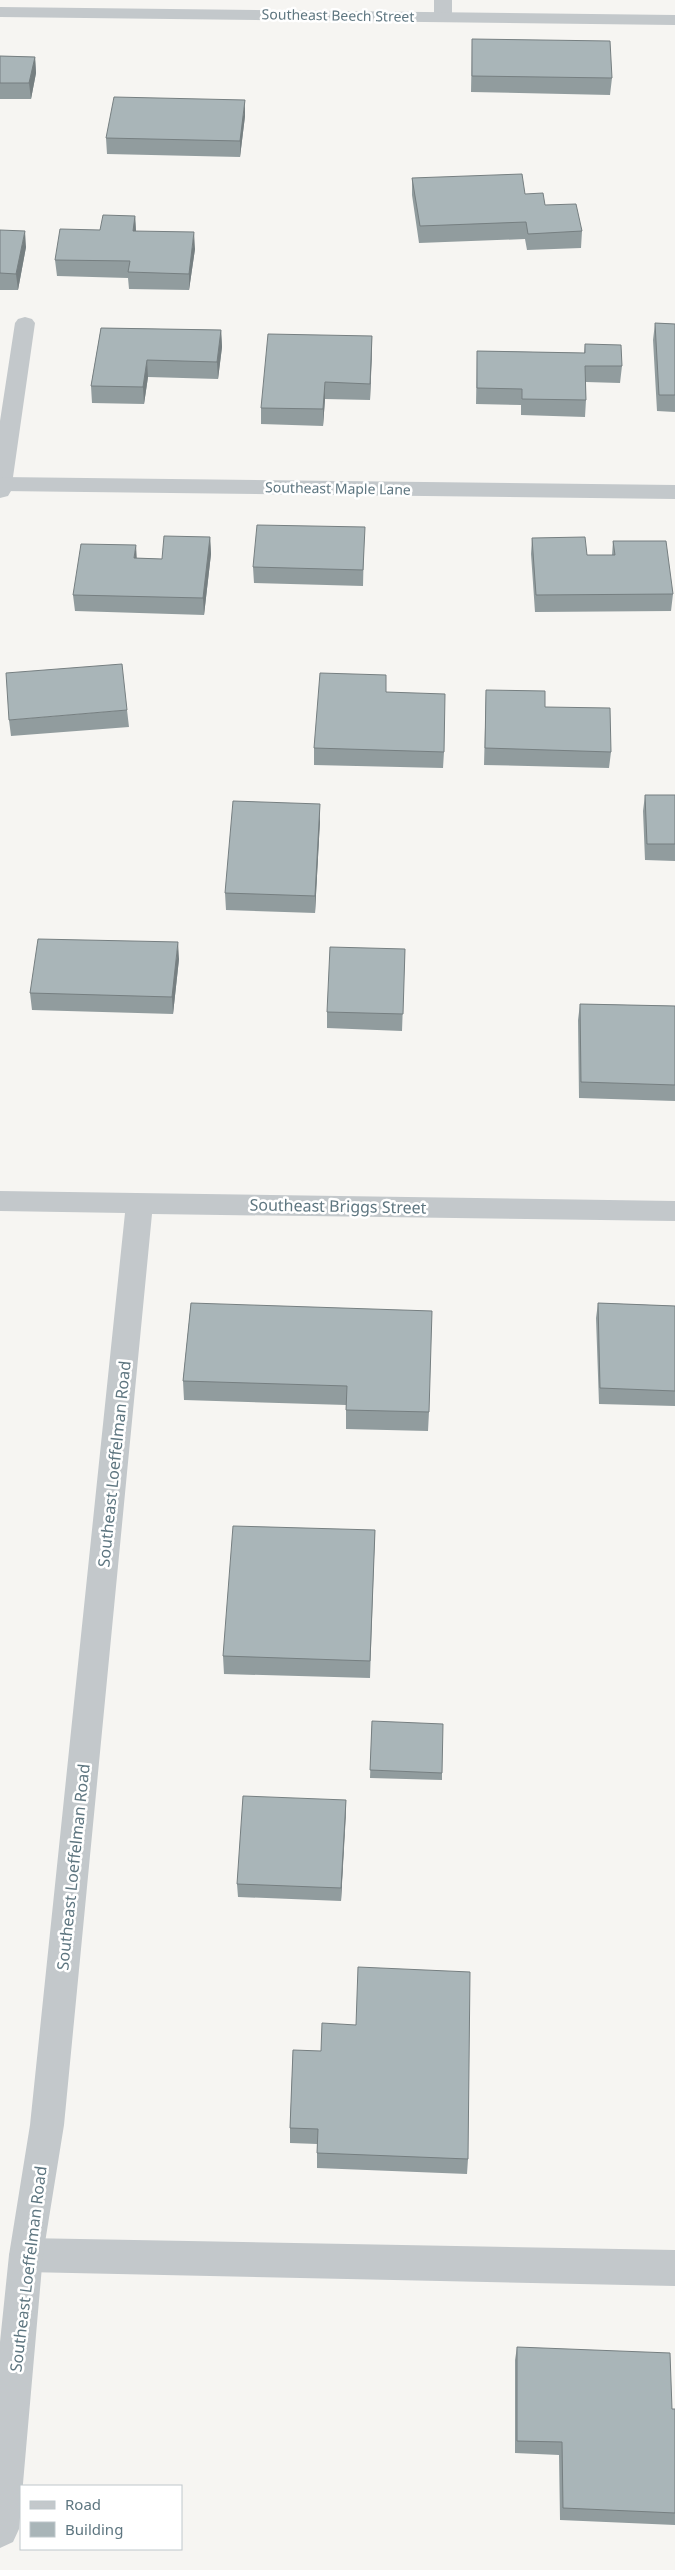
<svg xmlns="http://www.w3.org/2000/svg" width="675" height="2570" viewBox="0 0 675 2570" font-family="'Noto Sans',sans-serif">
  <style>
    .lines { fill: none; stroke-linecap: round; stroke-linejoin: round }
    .service { fill: #c3c8cb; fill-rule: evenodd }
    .minor { fill: #c3c8cb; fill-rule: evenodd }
    .wall { fill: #919c9e }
    .shaded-wall { fill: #767f81 }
    .building { fill: #a9b5b8; stroke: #767f81 }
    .labels { text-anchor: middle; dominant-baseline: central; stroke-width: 5; stroke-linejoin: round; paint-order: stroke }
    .far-street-label { font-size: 14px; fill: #5e7680; stroke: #fff }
    .street-label { font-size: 16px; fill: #5e7680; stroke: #fff }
  </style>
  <rect width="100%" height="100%" fill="#f6f5f2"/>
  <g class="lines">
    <path class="service" d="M434 0H452V16L449 20H437L434 16Z
      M25 317 32 319 35 323 11 491 8 496 0 498V421L15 323 18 319Z
      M26 2238 675 2250V2286L26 2272 14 2267 9 2255 14 2243Z"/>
    <path class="minor" d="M0 7 675 15V25L0 17Z
      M1 477 675 485V499L1 491Z
      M0 1191 675 1201V1221L152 1214 64 2125 43 2255 19 2529 13 2542 0 2548V2342L9 2255 30 2125 125 1213 0 1211Z"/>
  </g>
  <path class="wall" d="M472 39 612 78 610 95 471 92Z
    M0 56 35 57 36 73 31 99H0Z
    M245 116 240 157 107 154 106 138Z
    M412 178 525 194 545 205 582 231 581 248 527 250 525 239 419 243 412 195Z
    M135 216 136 231 195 249 189 290 129 289 128 278 57 276 55 260 100 230Z
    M0 230 26 247 18 290H0Z
    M655 323 675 324V412L657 411 653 340Z
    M101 328 221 330 222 347 218 379 148 377 144 404 92 403 91 386Z
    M372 336 370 400 325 399 323 426 261 424V408Z
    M585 344 622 366 620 383 586 382V400L585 417 521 415V405L476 404 477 351 584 353Z
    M210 537 211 554 204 615 75 611 73 595 137 558 162 559Z
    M532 538 587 555H612L613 541 673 594 671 611 535 612 531 554Z
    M364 544 363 586 254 583 253 567Z
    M486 690 545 707 611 752 609 768 484 765Z
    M386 692 444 752 443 768 314 765V748Z
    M127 710 129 727 11 736 9 720Z
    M645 795H675V861L645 860 643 811Z
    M320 820 315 913 226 910 225 893Z
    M405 949 402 1031 327 1028V1012Z
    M179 959 173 1014 32 1010 30 993Z
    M580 1004 675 1006V1101L579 1098 578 1020Z
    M191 1303 429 1412 428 1431 346 1429V1405L184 1400 183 1381Z
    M598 1303 675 1306V1406L599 1404 596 1318Z
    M375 1530 370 1678 224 1674 223 1656Z
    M372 1721 442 1773V1780L370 1778Z
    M346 1800 341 1901 238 1897 237 1884Z
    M293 2050 468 2159 467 2174 317 2168V2144L290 2143V2128Z
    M517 2347 672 2409H675V2525L560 2520 559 2455 515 2453V2360Z"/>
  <path class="shaded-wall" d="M35 57 36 73 31 99 29 83Z
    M245 100V116L240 157V141Z
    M135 216 136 232 133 231Z
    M25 231 26 247 18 290 16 274Z
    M194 232 195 249 189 290V274Z
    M221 330 222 347 218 379 217 362Z
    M372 336V353L370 400V384Z
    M147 360 148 377 144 404 143 387Z
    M325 382V399L323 426V409Z
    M210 537 211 554 204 615 203 598Z
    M136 545 137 562 134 558Z
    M320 804V820L315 913V896Z
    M178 942 179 959 173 1014 172 997Z
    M346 1800V1813L341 1901V1888Z"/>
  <path class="building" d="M472 39 610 41 612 78 472 76Z
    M0 56 35 57 29 83H0Z
    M114 97 245 100 240 141 106 138Z
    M522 174 525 194 543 193 545 205 576 204 582 231 528 234 526 222 420 226 412 178Z
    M103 215 135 216 133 231 194 232 189 274 128 272 130 261 55 260 60 229 100 230Z
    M0 230 25 231 16 274 0 273Z
    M655 323 675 324V395H659Z
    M101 328 221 330 217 362 147 360 143 387 91 386Z
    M268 334 372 336 370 384 325 382 323 409 261 408Z
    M585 344 621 345 622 366H585L586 400 522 399V389L477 388V351L585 353Z
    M257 525 365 527 363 570 253 567Z
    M164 536 210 537 203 598 73 595 81 544 136 545 134 558 162 559Z
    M585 537 587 555H615L613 541H666L673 594 536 595 532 538Z
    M122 664 127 710 9 720 6 673Z
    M320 673 386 675V692L445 694 444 752 314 748Z
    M486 690 545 691V707L610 708 611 752 485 748Z
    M645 795H675V844H647Z
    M233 801 320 804 315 896 225 893Z
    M38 939 178 942 172 997 30 993Z
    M330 947 405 949 403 1014 327 1012Z
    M580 1004 675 1006V1085L581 1082Z
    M191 1303 432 1311 429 1412 346 1410 347 1386 183 1381Z
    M598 1303 675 1306V1391L600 1388Z
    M233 1526 375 1530 370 1661 223 1656Z
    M372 1721 443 1724 442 1773 370 1770Z
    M243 1796 346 1800 341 1888 237 1884Z
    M358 1967 470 1972 468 2159 317 2153 318 2129 290 2128 293 2050 321 2051 322 2023 356 2025Z
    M517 2347 670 2353 672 2409H675V2513L563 2508 562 2442 517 2441Z"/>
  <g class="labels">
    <g class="far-street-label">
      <text transform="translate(338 15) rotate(1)">Southeast Beech Street</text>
      <text transform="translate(338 488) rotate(1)">Southeast Maple Lane</text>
    </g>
    <g class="street-label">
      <text transform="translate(338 1206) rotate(1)">Southeast Briggs Street</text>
      <text transform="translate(114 1464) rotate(-84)">Southeast Loeffelman Road</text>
      <text transform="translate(73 1867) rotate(-84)">Southeast Loeffelman Road</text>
      <text transform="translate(28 2269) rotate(-83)">Southeast Loeffelman Road</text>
    </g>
  </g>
  <rect x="20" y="2485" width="162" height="65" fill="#ffffff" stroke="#bfc8cc"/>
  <rect x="30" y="2501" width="25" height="8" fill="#c3c8cb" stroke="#bfc8cc"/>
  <text x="65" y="2510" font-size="15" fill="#5e7680">Road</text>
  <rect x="30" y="2522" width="25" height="15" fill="#a9b5b8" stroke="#bfc8cc"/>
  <text x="65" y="2535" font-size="15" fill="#5e7680">Building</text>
</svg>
